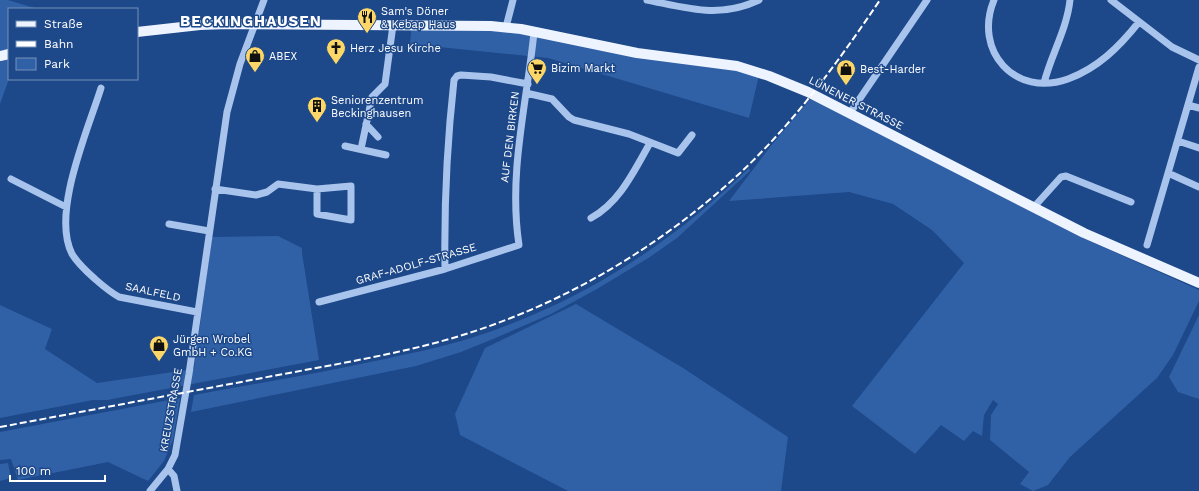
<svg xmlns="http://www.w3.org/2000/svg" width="1199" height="491" viewBox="0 0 1199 491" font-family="'Work Sans',sans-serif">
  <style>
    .green { fill: #3061a7 }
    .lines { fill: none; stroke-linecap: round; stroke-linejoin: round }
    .minor { stroke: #a8c4ec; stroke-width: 7 }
    .major { stroke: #edf3ff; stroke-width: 10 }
    .rail { stroke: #fff; stroke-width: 2; stroke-dasharray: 7 3; stroke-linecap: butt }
    .labels { text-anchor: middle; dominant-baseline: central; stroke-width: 3; stroke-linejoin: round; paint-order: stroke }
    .poi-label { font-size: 11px; fill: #fff; stroke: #1d4889; text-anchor: start }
    .street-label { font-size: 11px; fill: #fff; stroke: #1d4889 }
    .district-label { font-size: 15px; font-weight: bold; letter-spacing: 1px; fill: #fff; stroke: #1d4889 }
  </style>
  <rect width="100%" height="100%" fill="#1d4889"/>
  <path class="green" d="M0 0H8L38 9H9V79L0 104Z
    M412 22 499 26 760 71 749 118 548 58 410 44Z
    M810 99 843 114 1083 238 1199 290V301L1173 355 1157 378 1070 457 1048 485 1033 491 1020 484 1029 472 990 440 991 415 998 404 993 400 984 415 982 436 973 431 964 441 941 425 915 454 852 406 964 263 932 230 893 204 849 192 729 201 770 147Z
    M749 168 750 171 677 238 650 257 597 289 551 314 493 339 461 352 416 366 191 412 194 395C254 384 315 374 375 361 407 354 439 348 471 338 578 304 669 246 749 168Z
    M278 236 302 248V253L319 360 107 400H93L0 418V305L52 329 45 349 97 383 194 369 212 237Z
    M576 304 683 368 788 437 781 491H568L460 435 455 414 485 348Z
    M1199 315V399L1178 392 1169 377Z
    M180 398 173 440 164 461 148 481 108 462 18 480 11 459 0 460V432Z
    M8 463 11 478 0 481V464Z"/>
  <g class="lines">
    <path class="minor" d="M647 0C687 8 719 19 759 0
      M994 0C973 51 1015 98 1068 79 1098 68 1119 47 1139 22
      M1111 0 1172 47 1199 60
      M506 27 513 0
      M1044 83C1051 55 1067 29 1070 0
      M101 88C88 130 51 213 72 254 78 264 86 271 95 279 103 286 110 292 119 297L197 312
      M526 93 552 99 569 117 574 120 629 134 678 153 692 135
      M1188 105 1199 108
      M850 113 927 0
      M366 124 378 137
      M1178 141 1199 148
      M345 146 386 155
      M361 149 372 97 385 84 393 25
      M1168 173 1199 187
      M11 179 66 207
      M215 189 256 195 267 192 278 184 317 189 351 186V220L317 214V189
      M1033 208 1061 177 1066 176 1131 202
      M591 218C620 202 634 171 650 143
      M169 224 209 231
      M1147 245 1199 67
      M445 269C444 205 447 143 454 80L457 76 461 75 491 77 528 84
      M319 302 445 269 519 245C508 173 527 103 534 32
      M168 469 174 476 177 491
      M150 491 168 469 175 455 189 374 227 112 240 64 264 0"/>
    <path class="major" d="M137 32 200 25 229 24 491 26 521 29 637 53 737 66 769 76 808 92 1084 233 1199 283
      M0 56 9 54"/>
    <path class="rail" d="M0 427C86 411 171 395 257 379 314 368 371 359 427 345 543 316 651 255 739 174 794 123 838 62 880 0"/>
  </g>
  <defs>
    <g id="restaurant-pin" transform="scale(1)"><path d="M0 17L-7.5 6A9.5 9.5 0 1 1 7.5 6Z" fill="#fcd666" stroke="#1d4889"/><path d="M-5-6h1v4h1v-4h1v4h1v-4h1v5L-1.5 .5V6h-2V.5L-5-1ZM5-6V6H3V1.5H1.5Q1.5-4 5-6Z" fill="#111"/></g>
    <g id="church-pin" transform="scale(1)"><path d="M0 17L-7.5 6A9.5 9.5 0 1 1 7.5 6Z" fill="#fcd666" stroke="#1d4889"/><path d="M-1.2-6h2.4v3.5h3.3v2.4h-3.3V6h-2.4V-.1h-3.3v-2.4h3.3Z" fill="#111"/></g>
    <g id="shop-pin" transform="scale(1)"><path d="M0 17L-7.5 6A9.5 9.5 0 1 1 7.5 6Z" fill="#fcd666" stroke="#1d4889"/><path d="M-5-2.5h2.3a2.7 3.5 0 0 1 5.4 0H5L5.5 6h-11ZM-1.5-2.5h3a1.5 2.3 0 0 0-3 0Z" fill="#111"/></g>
    <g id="supermarket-pin" transform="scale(1)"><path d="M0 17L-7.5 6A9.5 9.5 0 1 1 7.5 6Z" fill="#fcd666" stroke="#1d4889"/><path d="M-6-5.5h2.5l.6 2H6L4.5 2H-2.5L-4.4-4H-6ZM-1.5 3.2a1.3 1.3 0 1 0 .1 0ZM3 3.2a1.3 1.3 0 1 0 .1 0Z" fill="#111"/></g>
    <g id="building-pin" transform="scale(1)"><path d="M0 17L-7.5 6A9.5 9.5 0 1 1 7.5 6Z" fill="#fcd666" stroke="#1d4889"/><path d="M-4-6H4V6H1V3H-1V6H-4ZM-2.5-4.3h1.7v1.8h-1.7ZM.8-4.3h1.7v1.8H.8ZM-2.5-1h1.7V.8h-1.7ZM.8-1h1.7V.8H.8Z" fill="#111"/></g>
  </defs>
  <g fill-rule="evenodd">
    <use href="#restaurant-pin" x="367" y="17"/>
    <use href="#church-pin" x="336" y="48"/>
    <use href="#shop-pin" x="255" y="56"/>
    <use href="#supermarket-pin" x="537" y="68"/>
    <use href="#shop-pin" x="846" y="69"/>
    <use href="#building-pin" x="317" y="106"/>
    <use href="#shop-pin" x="159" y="345"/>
  </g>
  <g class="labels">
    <g class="poi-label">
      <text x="381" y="11">Sam's Döner<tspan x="381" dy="13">&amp; Kebap Haus</tspan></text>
      <text x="350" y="48">Herz Jesu Kirche</text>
      <text x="269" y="56">ABEX</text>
      <text x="551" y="68">Bizim Markt</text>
      <text x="860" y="69">Best-Harder</text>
      <text x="331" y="100">Seniorenzentrum<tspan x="331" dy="13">Beckinghausen</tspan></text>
      <text x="173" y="339">Jürgen Wrobel<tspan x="173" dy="13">GmbH + Co.KG</tspan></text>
    </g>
    <g class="street-label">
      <text transform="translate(856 103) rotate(27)">LÜNENER STRASSE</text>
      <text transform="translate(510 137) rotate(-83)">AUF DEN BIRKEN</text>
      <text transform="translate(416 264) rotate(-16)">GRAF-ADOLF-STRASSE</text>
      <text transform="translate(153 292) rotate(12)">SAALFELD</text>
      <text transform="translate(171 410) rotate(-80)">KREUZSTRASSE</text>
    </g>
    <g class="district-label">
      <text x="251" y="21">BECKINGHAUSEN</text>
    </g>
  </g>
  <rect x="8" y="8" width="130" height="72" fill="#1d4889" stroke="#7791b8"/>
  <rect x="16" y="21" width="20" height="6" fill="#edf3ff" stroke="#7791b8"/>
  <text x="44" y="28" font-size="12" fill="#ffffff">Straße</text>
  <rect x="16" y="41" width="20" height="6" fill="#ffffff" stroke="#7791b8"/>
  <text x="44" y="48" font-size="12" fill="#ffffff">Bahn</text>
  <rect x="16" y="58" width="20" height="12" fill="#3061a7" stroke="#7791b8"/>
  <text x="44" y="68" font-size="12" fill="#ffffff">Park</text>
  <path d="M10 475v6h95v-6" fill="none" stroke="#ffffff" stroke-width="2"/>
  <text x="16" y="475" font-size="12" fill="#ffffff" stroke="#1d4889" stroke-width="3" paint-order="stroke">100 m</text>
</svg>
